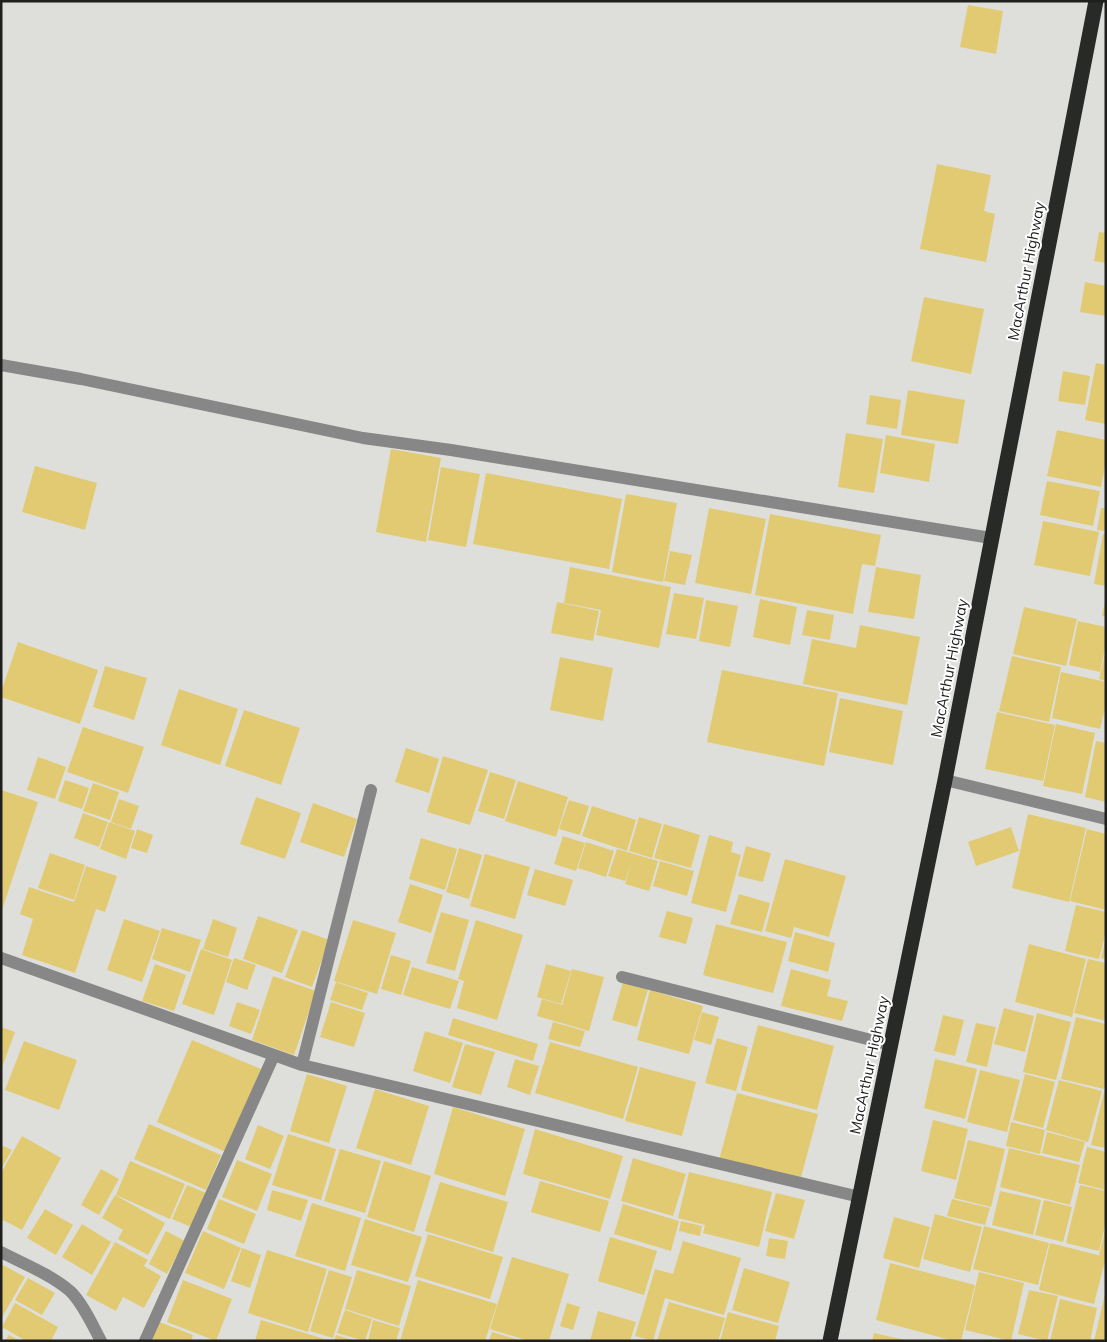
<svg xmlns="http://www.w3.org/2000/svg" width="1107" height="1342" viewBox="0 0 1107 1342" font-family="Mulish,sans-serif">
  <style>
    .building { fill: #e2ca72 }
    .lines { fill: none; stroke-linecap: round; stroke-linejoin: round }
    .minor { stroke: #868786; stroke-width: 12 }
    .highway { stroke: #282a27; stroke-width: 15 }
    .labels { text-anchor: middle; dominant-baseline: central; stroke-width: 4; stroke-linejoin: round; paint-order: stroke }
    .street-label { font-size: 15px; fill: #1f1f1e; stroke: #fff }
  </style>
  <rect width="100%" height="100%" fill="#dedfdb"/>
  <path class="building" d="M968 5 1003 11 996 54 960 47Z
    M937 164 991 175 984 211 995 214 986 262 920 249Z
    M1099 232 1106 233V263L1094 261Z
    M1085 282 1106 286V316L1080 312Z
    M924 297 984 309 971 374 911 361Z
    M1096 363 1106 365V424L1085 420Z
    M1063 371 1090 376 1085 405 1058 401Z
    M908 390 965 400 958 444 901 435Z
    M870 395 901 400 897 429 866 424Z
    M1057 430 1106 440V462L1101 487 1047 476Z
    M846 433 883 439 874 493 838 487Z
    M886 435 935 444 929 482 880 473Z
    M391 449 441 458 426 542 376 532Z
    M35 466 97 483 85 530 22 512Z
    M441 467 480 474 466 547 428 540Z
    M486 473 622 499 609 569 473 544Z
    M1047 481 1100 491 1093 526 1040 515Z
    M626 494 677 503 663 582 612 572Z
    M709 508 766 519 751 594 695 583Z
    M1101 508H1106V531L1097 530Z
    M770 514 881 535 875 566 862 564 853 614 755 595Z
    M1043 521 1099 532 1090 576 1034 565Z
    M1103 534H1106V586L1094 584Z
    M670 551 692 555 685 585 664 581Z
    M570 567 671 587 659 648 596 635 601 610 564 603Z
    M876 567 921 575 914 619 868 612Z
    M674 593 704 598 696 639 666 634Z
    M760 599 797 607 790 645 753 637Z
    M706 600 738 606 730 647 699 641Z
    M1105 601H1106V617L1102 616Z
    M557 602 599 611 593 641 551 633Z
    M1024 607 1077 619 1066 666 1013 654Z
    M807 610 834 615 830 640 802 635Z
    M1078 621 1106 627V644L1100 672 1069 665Z
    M860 625 920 637 907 705 803 684 812 639 856 648Z
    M18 642 98 670 80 724 1 697V692Z
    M1105 654H1106V681L1099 679Z
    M1012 656 1061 667 1049 722 999 711Z
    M560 657 613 668 603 721 550 710Z
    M105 666 147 678 134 720 93 707Z
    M722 670 838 693 824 766 707 742Z
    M1061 672 1106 682V705L1100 729 1052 718Z
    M179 689 238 709 220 765 161 745Z
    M840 698 903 711 893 765 829 752Z
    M244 710 300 728 281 785 225 766Z
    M997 712 1055 725 1043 781 985 769Z
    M1056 724 1095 733 1082 794 1043 786Z
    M83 727 144 747 128 793 67 772Z
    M1096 741 1106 743V802L1085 797Z
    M406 748 439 759 429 793 395 782Z
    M443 756 488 770 470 825 427 812Z
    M38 757 66 767 55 799 27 790Z
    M490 772 516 780 504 819 478 811Z
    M65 780 89 788 82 809 58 801Z
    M518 781 568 797 556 837 505 821Z
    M93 783 119 792 110 820 83 811Z
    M1 790 38 802 2 910H1Z
    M256 797 301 813 285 859 240 844Z
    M119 799 139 806 131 829 111 822Z
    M569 800 589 806 580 835 559 829Z
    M313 803 357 819 344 857 300 842Z
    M592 806 636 820 627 851 582 836Z
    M83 813 108 822 99 847 74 838Z
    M1028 814 1086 828 1069 902 1012 888Z
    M639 817 662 824 652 858 629 851Z
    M109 822 135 831 126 859 100 849Z
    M664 824 700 835 691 868 654 858Z
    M1011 827 1019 851 976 866 968 842Z
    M137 829 153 835 147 853 131 848Z
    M1087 829 1106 834V910L1070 901Z
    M709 835 733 842 731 852 741 855 726 912 691 903Z
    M563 836 585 843 576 871 554 864Z
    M421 838 457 849 445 890 409 879Z
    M586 842 614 851 606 877 578 868Z
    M746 846 771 853 763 882 738 876Z
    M459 848 482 855 469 899 446 892Z
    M617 849 658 861 649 891 625 884 631 865 625 881 608 876Z
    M50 853 85 865 74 900 38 888Z
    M485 854 530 867 515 919 470 906Z
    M785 859 846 876 829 937 794 927 791 938 765 931Z
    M660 861 694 871 687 896 653 886Z
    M86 866 117 876 105 912 96 909 75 973 22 955 33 919 20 914 29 887 74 902Z
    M535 869 573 880 565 906 527 895Z
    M410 884 443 895 431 933 398 922Z
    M739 894 770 903 762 932 730 924Z
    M1076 905 1106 912V932L1099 959 1065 951Z
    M667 911 693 918 686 944 659 937Z
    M441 912 469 920 455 971 426 963Z
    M258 916 298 930 282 973 243 959Z
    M124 919 160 931 142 982 107 970Z
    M213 919 237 928 228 957 203 949Z
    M353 920 396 933 377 994 334 981Z
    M476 920 523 935 497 1020 457 1008 464 981 458 979Z
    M716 924 787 942 773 993 703 975Z
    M162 928 201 940 190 972 152 959Z
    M302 930 329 940 312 987 285 977Z
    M795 932 835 943 828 972 788 961Z
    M1105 942H1106V959L1101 958Z
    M1029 944 1086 959 1072 1017 1015 1002Z
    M201 949 232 960 214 1015 182 1004Z
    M391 955 411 961 401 995 381 989Z
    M234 958 256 965 247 990 226 982Z
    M1088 959 1106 963V1021L1074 1013Z
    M155 964 186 975 174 1011 142 1001Z
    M546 964 571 971 561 1004 537 997Z
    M412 967 459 981 450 1009 403 995Z
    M572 969 604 977 589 1031 537 1016 542 999 562 1005Z
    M791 969 831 980 827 996 848 1001 842 1021 781 1006Z
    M273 976 316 991 294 1055 252 1040Z
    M336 982 368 993 362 1010 330 1000Z
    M623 982 648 989 637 1027 612 1020Z
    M650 990 703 1006 689 1054 637 1040Z
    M237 1002 260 1010 251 1034 229 1026Z
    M331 1002 365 1013 354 1047 320 1037Z
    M1004 1008 1034 1016 1025 1052 994 1044Z
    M702 1012 719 1017 711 1045 694 1040Z
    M1037 1013 1071 1022 1056 1080 1023 1072Z
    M943 1015 964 1020 955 1056 934 1051Z
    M1076 1017 1106 1024V1081L1104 1089 1061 1079Z
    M453 1018 538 1044 533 1061 448 1035Z
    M553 1022 585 1031 580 1047 548 1039Z
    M976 1023 996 1027 987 1067 966 1062Z
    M758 1025 834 1046 817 1110 741 1090Z
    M1 1027 15 1032 1 1070Z
    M425 1031 463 1043 450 1083 413 1071Z
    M717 1038 748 1047 736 1091 705 1083Z
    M192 1040 261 1069 226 1152 157 1122Z
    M24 1041 77 1060 59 1110 5 1090Z
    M550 1042 638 1067 623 1119 535 1093Z
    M465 1044 495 1052 481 1095 452 1087Z
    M515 1059 539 1066 530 1095 507 1087Z
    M935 1059 977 1069 965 1119 924 1108Z
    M640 1067 696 1082 682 1136 625 1121Z
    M980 1070 1020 1080 1007 1132 967 1122Z
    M307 1074 347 1086 329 1143 290 1131Z
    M1025 1074 1055 1082 1043 1128 1013 1120Z
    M1059 1080 1102 1091 1088 1142 1046 1130Z
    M375 1089 429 1106 411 1165 356 1148Z
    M1104 1092H1106V1148L1091 1145Z
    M737 1093 818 1114 800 1181 719 1160Z
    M453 1107 525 1129 505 1196 434 1174Z
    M933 1120 968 1129 956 1180 921 1171Z
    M1011 1122 1045 1130 1040 1154 1006 1146Z
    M149 1124 221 1155 206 1190 134 1159Z
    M258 1125 284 1136 270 1169 245 1159Z
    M535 1129 623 1156 610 1199 523 1174Z
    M1047 1132 1085 1142 1079 1162 1042 1153Z
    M288 1134 336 1149 321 1200 272 1185Z
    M22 1136 61 1158 22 1230 1 1219V1173Z
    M968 1140 1005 1149 991 1207 954 1198Z
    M1 1145 12 1150 1 1169Z
    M1087 1147 1106 1152V1190L1078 1183Z
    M1009 1148 1080 1165 1070 1205 1000 1187Z
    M340 1149 381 1161 365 1213 324 1201Z
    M633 1158 686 1174 673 1216 621 1201Z
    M237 1160 272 1174 257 1211 222 1197Z
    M130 1161 185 1184 170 1219 116 1195Z
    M384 1161 431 1176 414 1232 367 1217Z
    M101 1169 119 1179 99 1215 81 1205Z
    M689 1172 772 1192 759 1247 703 1233 705 1225 678 1218Z
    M540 1181 609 1201 600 1232 531 1212Z
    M440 1182 508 1202 493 1252 425 1231Z
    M187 1185 206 1193 191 1227 172 1219Z
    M1080 1185 1106 1191V1222L1099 1251 1066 1243Z
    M272 1190 308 1200 301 1221 267 1210Z
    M1000 1191 1041 1200 1033 1235 992 1225Z
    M776 1193 805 1200 794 1239 765 1231Z
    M115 1195 165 1223 148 1255 118 1239 123 1230 102 1218Z
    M219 1199 256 1214 244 1244 207 1229Z
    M952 1199 990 1208 985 1225 947 1216Z
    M1044 1200 1072 1207 1063 1242 1035 1235Z
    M312 1203 361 1218 345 1271 295 1256Z
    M623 1204 679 1221 671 1251 614 1234Z
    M45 1209 73 1225 56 1255 27 1238Z
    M935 1214 982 1227 970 1272 923 1259Z
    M894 1217 930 1227 919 1268 883 1258Z
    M365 1219 422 1237 408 1282 351 1265Z
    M681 1221 702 1226 700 1236 679 1231Z
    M82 1224 111 1242 92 1275 62 1257Z
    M984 1226 1049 1243 1038 1285 973 1269Z
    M166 1231 185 1241 167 1274 149 1264Z
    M203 1231 241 1248 224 1289 185 1273Z
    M1105 1231H1106V1257L1099 1255Z
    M428 1234 503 1257 490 1299 415 1276Z
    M610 1237 657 1251 644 1295 598 1281Z
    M769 1238 788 1241 785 1259 766 1256Z
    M683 1241 741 1258 724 1315 665 1298 653 1341 635 1336 655 1269 673 1274Z
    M115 1242 148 1260 144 1266 161 1276 144 1308 123 1297 116 1311 86 1295Z
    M1050 1243 1106 1257 1094 1304 1039 1290Z
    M242 1248 261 1255 250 1288 231 1281Z
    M267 1250 327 1269 308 1332 248 1313Z
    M512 1257 569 1274 549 1341H529L490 1329Z
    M890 1263 975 1285 961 1341H954L876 1320Z
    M1 1264 25 1277 1 1319Z
    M744 1268 790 1282 778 1323 732 1310Z
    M329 1270 352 1277 333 1338 310 1331Z
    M357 1270 411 1286 399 1326 345 1309Z
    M979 1272 1024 1283 1011 1341 965 1330Z
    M28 1278 55 1293 42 1315 15 1300Z
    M183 1280 232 1299 216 1341 167 1322Z
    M418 1280 497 1304 485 1341H400Z
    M1029 1290 1058 1296 1047 1341 1018 1334Z
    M1105 1294 1106 1341H1094Z
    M1060 1299 1097 1308 1090 1341H1050Z
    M669 1302 725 1318 718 1341H657Z
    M15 1303 58 1327 51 1341H26L2 1327Z
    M567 1303 580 1307 573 1330 560 1326Z
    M345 1310 372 1319 365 1341 337 1333Z
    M598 1311 636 1322 630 1341H590Z
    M728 1312 779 1326 775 1341H720Z
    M261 1320 328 1340 327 1341H255Z
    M373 1320 400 1328 396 1341H368Z
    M157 1321 193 1335 191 1341H149Z
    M492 1332 519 1340V1341H489Z
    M874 1333 905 1340 904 1341H872Z
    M9 1335 20 1341H5Z
    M336 1335 353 1340V1341H334Z"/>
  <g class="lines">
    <path class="minor" d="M1 365 81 379 363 438 451 450 991 538
      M945 780 1106 819
      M1 958 302 1065 860 1197
      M622 977 891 1045
      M302 1065 371 790
      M1 1252C24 1264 50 1274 70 1291 82 1302 93 1326 101 1341
      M145 1341 274 1055"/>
    <path class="highway" d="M830 1341 945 780 1096 1"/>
  </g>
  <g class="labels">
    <g class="street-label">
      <text transform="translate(1026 271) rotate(-79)">MacArthur Highway</text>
      <text transform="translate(949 668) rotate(-79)">MacArthur Highway</text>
      <text transform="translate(869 1065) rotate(-78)">MacArthur Highway</text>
    </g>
  </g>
  <rect width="1107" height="1342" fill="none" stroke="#1f1f1e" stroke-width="5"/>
</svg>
